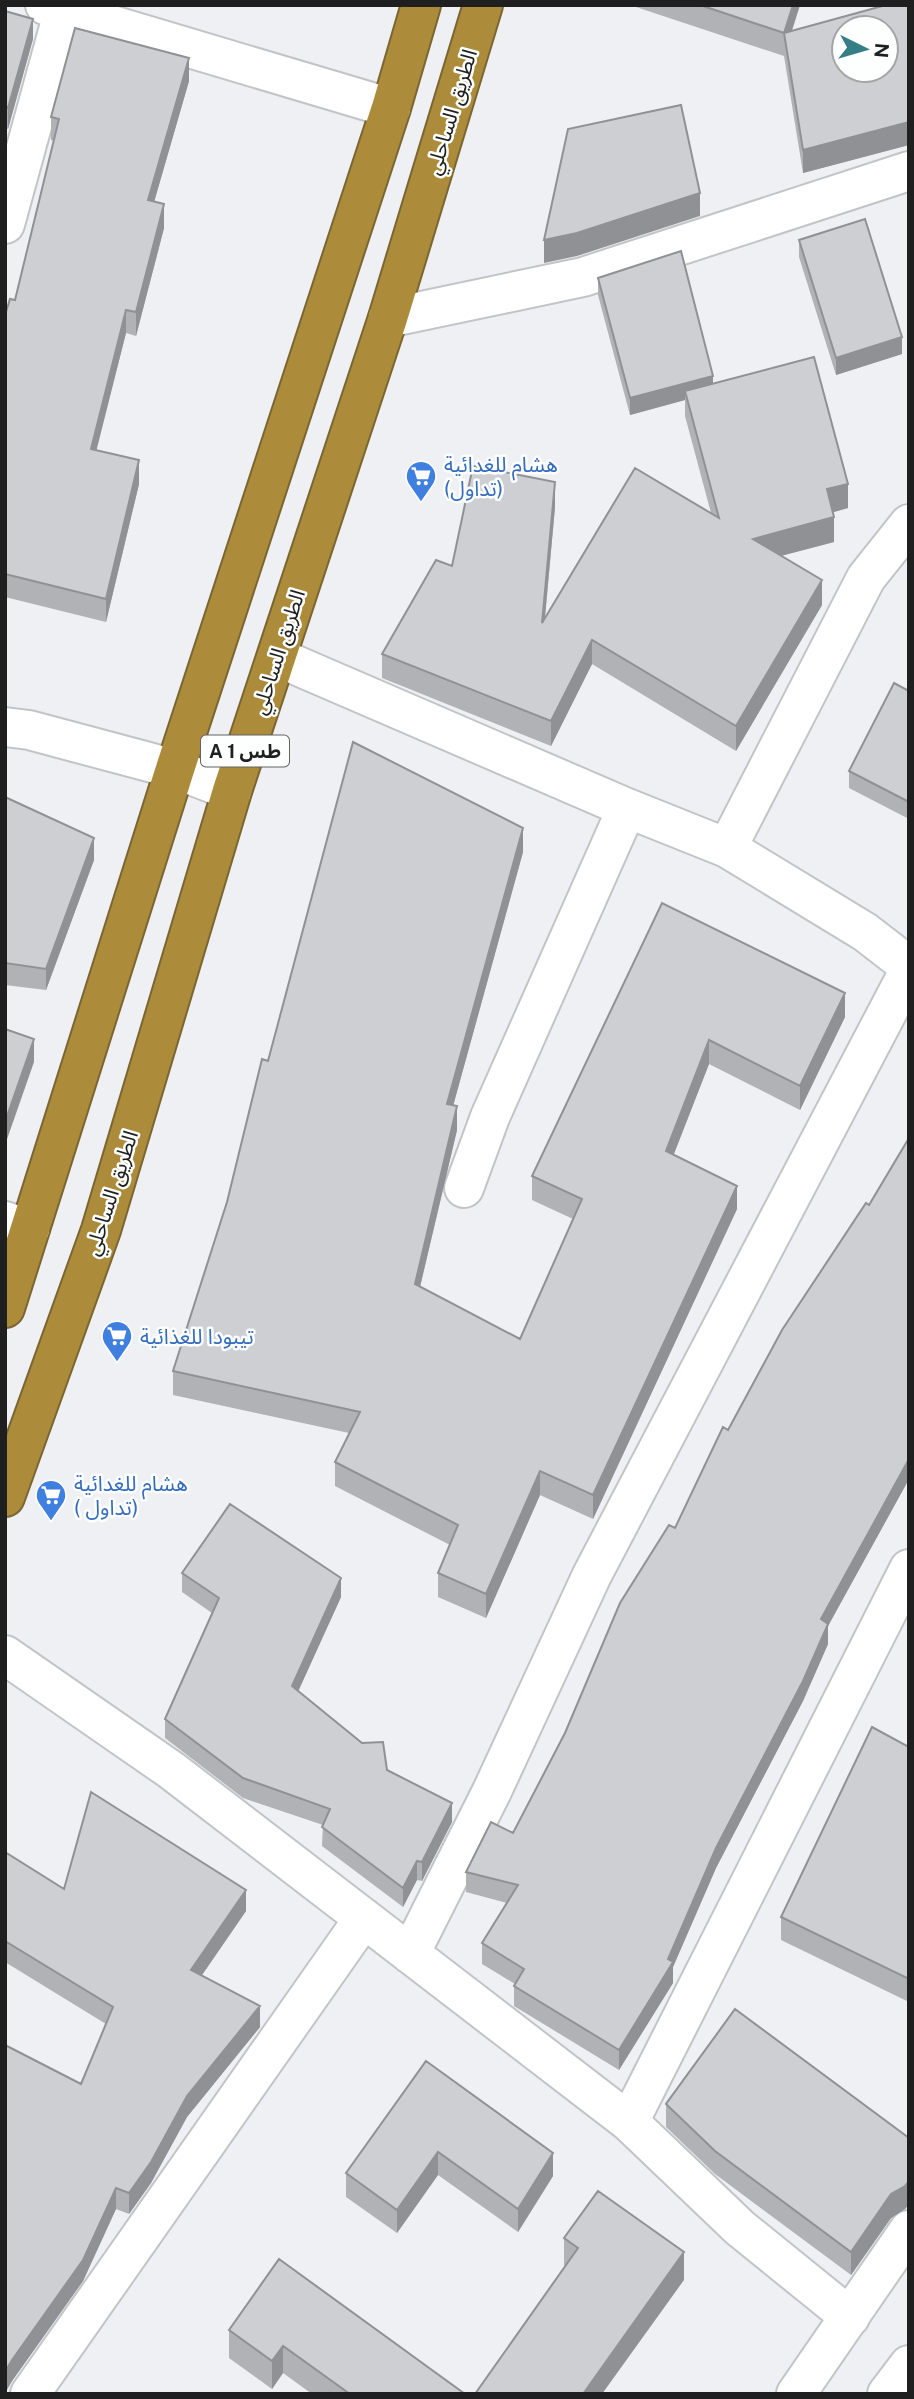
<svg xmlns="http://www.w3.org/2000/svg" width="914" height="2399" viewBox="0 0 914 2399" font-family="'Public Sans','Noto Sans Arabic',sans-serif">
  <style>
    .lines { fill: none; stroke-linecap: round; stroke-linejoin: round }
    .street-casing { stroke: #c3c4c8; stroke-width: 42 }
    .secondary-casing { stroke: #c3c4c8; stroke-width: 42 }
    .highway-casing { stroke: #7b6632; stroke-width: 42 }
    .street { stroke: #fff; stroke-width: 38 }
    .secondary { stroke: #fff; stroke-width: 38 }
    .highway { stroke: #ac8c3b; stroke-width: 38 }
    .wall { fill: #b1b2b5 }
    .shaded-wall { fill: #909194 }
    .building { fill: #cecfd3; stroke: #909194; stroke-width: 2; fill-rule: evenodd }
    .labels { text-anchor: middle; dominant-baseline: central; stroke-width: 5; stroke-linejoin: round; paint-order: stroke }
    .shield { fill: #fdfefe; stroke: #626263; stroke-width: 2 }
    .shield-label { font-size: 19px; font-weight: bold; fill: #1f1f20 }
    .street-label { font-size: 21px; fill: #1f1f20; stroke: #fdfefe }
    .shop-label { font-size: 21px; fill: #366cbe; stroke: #fdfefe; text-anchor: start }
  </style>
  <rect width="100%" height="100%" fill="#eff0f4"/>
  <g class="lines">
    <g class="street-casing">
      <path id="street" d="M45 5 391 108
        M5 224 63 13
        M388 318 583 277 909 171
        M277 657 627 808 727 848 865 932 909 966
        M5 727 29 730 175 769 232 791
        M727 848 866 578 909 524
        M464 1188 490 1117 627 808
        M5 1221 30 1229
        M5 1655 171 1770 629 2122 740 2228 850 2317
        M410 1954 492 1791 592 1575 909 971
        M629 2122 909 1569
        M30 2394 364 1918"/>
    </g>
    <g class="secondary-casing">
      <path id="secondary" d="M796 2394 909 2230
        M887 2394 909 2365"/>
    </g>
    <g class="highway-casing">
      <path id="highway" d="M5 1308 175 769 391 108 421 5
        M5 1497 101 1230 232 791 388 318 483 5"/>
    </g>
    <use href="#street" class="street"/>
    <use href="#secondary" class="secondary"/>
    <use href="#highway" class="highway"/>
  </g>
  <path class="wall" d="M630 5H800L792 31 909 5V145L803 173 784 56Z
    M5 11 33 39 8 129 5 128Z
    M189 81 154 202 164 228 136 336 126 333 96 450 139 484 106 622 5 597V315L15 300 54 141 51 140V117Z
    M799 240 902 354 836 375 799 257Z
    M598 278 848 508 833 512 834 542 781 556 822 605 736 751 592 664 551 746 382 678V654L452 566 555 507 545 619 711 513 685 416V400L630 415 598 295Z
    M909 691V819L849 788V771Z
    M5 797 94 860 46 990 5 985Z
    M523 852 453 1106 457 1130 420 1287 520 1339 573 1219 532 1200V1176L662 903 845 1017 800 1110 709 1064 674 1154 737 1209 593 1519 540 1495 486 1618 438 1597V1573L450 1545 335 1486V1462L349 1433 173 1395V1371L227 1202 268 1061Z
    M909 1138V1479L828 1626V1644L803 1701 716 1868 673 1967V1983L619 2070 514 2006V1986L515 1984 482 1964V1943L507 1903 466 1892V1872L513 1833 728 1430 869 1205Z
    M182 1573 341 1597 298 1691 387 1770 452 1822 422 1881 417 1880 403 1907 322 1846 323 1825 243 1798 165 1738V1719L212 1613 182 1592Z
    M909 1747V2002L781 1940V1917Z
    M5 1852 64 1889 246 1911 202 1975 260 2027 187 2117 151 2183 129 2214 116 2209 83 2281 12 2381 5 2393V2045L81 2084 106 2024 5 1962Z
    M426 2061 553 2176 518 2232 438 2175 397 2233 346 2197V2173Z
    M666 2104 909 2138V2204L905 2209 891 2218 851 2275 715 2174 666 2127Z
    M564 2238 684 2280 565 2266 564 2265Z
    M229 2330 465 2394H312L283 2373 272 2389 229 2358Z"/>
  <path class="shaded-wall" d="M793 5H800L786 48 784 33Z
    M33 19V39L8 129V108Z
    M189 58V81L148 223V200Z
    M909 122V145L803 173V150Z
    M700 193V216L577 256 544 263V240Z
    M164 204V228L136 336V312Z
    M126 310V333L91 472V449Z
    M902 337V354L836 375V358Z
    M713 376V393L685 391V400L630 415V398Z
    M139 460V484L106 622V599Z
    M555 482V507L542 648V623Z
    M848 484V508L827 514V489Z
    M834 517V542L753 563V539Z
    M822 580V605L736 751V726Z
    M592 640V664L551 746V721Z
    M523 828V852L447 1128V1104Z
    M94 838V860L46 990V969Z
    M845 993V1017L800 1110V1086Z
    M34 1039V1062L5 1145V1122Z
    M709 1040V1064L666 1174V1151Z
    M457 1106V1130L415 1308V1284Z
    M737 1186V1209L593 1519V1495Z
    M909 1459V1479L828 1626V1644L803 1701 716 1868 673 1967V1983L619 2070V2050L668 1959 716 1848 821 1619Z
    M540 1471V1495L486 1618V1594Z
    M341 1578V1597L292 1705V1686Z
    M452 1803V1822L422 1881V1862Z
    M417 1861V1880L403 1907V1888Z
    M246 1890V1911L191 1991V1970Z
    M260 2006V2027L187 2117 151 2183 129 2214V2193L187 2096Z
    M438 2152V2175L397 2233V2210Z
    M553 2153V2176L518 2232V2209Z
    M909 2181V2204L905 2209 891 2218 851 2275V2252L891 2194Z
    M116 2188V2209L83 2281 12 2381 5 2393V2372Z
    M684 2252V2280L602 2394H583Z
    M283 2346V2373L272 2389V2361Z"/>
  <path class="building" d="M700 5H793L784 33Z
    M886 5H909V122L803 150 784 33ZM844 28H886V70H844Z
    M5 11 33 19 8 108 5 107Z
    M75 28 189 58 148 200 164 204 136 312 126 310 91 449 139 460 106 599 5 574V315L10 299 15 300 59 119 51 117Z
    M681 105 700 193 577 233 544 240 568 129Z
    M865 219 902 337 836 358 799 240Z
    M681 251 713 376 630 398 598 278Z
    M814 357 848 484 827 489 834 517 753 539 822 580 736 726 592 640 551 721 382 654 436 560 452 566 473 466 555 482 542 623 635 468 719 518 685 391Z
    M894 683 909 691V802L849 771Z
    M353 742 523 828 447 1104 457 1106 415 1284 520 1339 582 1199 532 1176 662 903 845 993 800 1086 709 1040 666 1151 737 1186 593 1495 540 1471 486 1594 438 1573 458 1525 335 1462 360 1412 173 1371 227 1202 262 1059 268 1061Z
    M5 797 94 838 46 969 5 963Z
    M5 1029 34 1039 5 1122Z
    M909 1138V1459L821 1619 828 1624 803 1681 716 1848 668 1959 673 1962 619 2050 514 1986 524 1969 482 1943 518 1885 466 1872 491 1822 513 1833 565 1733 620 1603 669 1525 675 1528 723 1427 728 1430 782 1330 866 1203 869 1205Z
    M230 1504 341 1578 292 1686 362 1743 383 1742 387 1770 452 1803 422 1862 417 1861 403 1888 322 1827 330 1809 243 1778 165 1719 219 1598 182 1573Z
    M872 1727 909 1747V1979L781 1917Z
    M91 1792 246 1890 191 1970 260 2006 187 2096 151 2162 129 2193 116 2188 83 2260 12 2360 5 2372V2045L81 2084 113 2007 5 1941V1852L64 1889Z
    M735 2009 909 2138V2181L905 2186 891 2194 851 2252 715 2151 666 2104Z
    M426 2061 553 2153 518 2209 438 2152 397 2210 346 2173Z
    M598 2191 684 2252 583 2394H475L578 2248 564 2238Z
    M279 2259 465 2394H350L283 2346 272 2361 229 2330Z"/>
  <defs>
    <g id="supermarket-pin" transform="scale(1.575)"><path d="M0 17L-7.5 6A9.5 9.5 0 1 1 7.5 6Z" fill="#3f7fe0" stroke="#fdfefe"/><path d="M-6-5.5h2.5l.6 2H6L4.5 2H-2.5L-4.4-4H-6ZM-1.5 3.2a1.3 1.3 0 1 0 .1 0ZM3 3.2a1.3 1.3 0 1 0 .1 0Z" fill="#fff"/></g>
  </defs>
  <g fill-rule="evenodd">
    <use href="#supermarket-pin" x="421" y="476"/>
    <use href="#supermarket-pin" x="117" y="1336"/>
    <use href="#supermarket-pin" x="51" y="1495"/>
  </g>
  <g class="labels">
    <rect class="shield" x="201" y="735.5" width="88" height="31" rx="5"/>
    <g class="shield-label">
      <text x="245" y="751">A 1 طس</text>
    </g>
    <g class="street-label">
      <text transform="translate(451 112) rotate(-73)">الطريق الساحلي</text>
      <text transform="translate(278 652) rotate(-72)">الطريق الساحلي</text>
      <text transform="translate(111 1193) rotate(-72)">الطريق الساحلي</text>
    </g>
    <g class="shop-label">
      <text x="444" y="464">هشام للغدائية<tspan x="444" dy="24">(تداول)</tspan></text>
      <text x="140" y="1336">تيبودا للغذائية</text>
      <text x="74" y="1483">هشام للغدائية<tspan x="74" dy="24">( تداول)</tspan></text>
    </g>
  </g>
  <rect width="914" height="2399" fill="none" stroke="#1f1f20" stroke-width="14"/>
  <g transform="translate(865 49) rotate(95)"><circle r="33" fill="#fdfefe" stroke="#a4a5a5" stroke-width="2"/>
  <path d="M0-5L12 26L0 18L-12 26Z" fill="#357e85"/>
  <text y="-10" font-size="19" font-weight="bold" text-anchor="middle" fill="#1f1f20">N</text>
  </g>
</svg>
